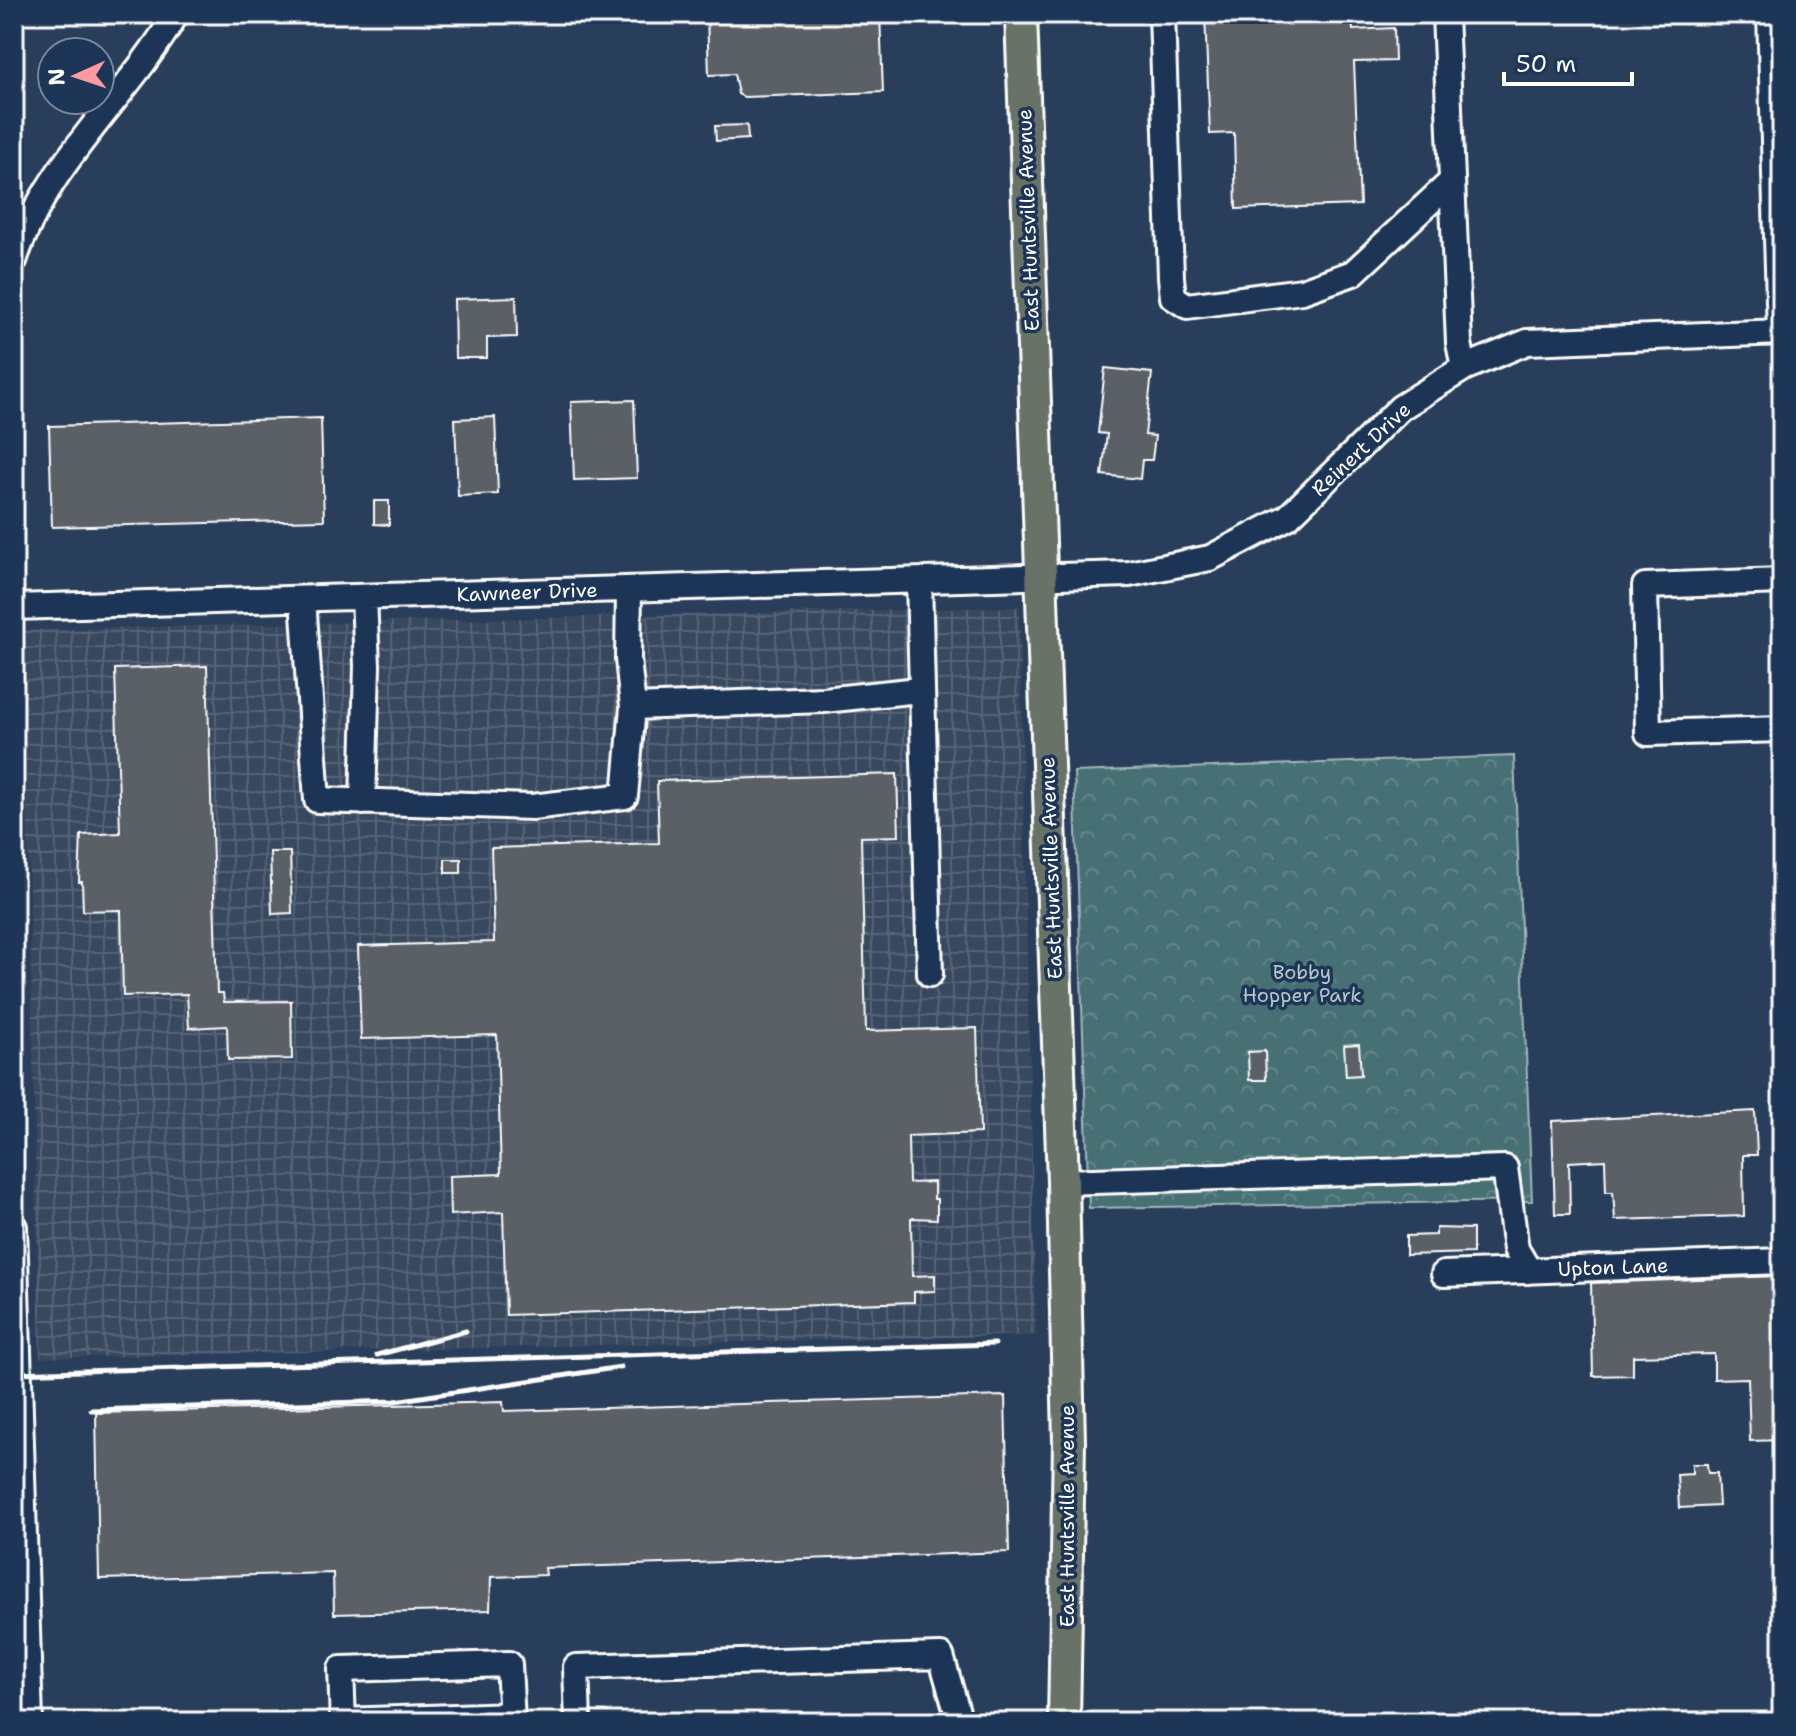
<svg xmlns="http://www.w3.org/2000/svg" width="1796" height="1736" viewBox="0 0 1796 1736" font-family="'Shantell Sans',sans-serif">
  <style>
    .industrial { fill: url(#industrial-grid) }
    .forest { fill: url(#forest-crowns); stroke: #a3b8ba; stroke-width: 2 }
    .building { fill: #5a6166; stroke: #fff; stroke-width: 2 }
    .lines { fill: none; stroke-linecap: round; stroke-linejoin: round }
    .minor-casing { stroke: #fff; stroke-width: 30 }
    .major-casing { stroke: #fff; stroke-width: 36 }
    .minor { stroke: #1d3557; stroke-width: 24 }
    .major { stroke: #697266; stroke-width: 30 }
    .rail { stroke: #fff; stroke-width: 5 }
    .labels { text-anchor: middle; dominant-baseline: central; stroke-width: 7; stroke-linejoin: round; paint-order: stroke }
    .street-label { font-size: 20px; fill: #fff; stroke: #1d3557 }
    .park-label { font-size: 20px; fill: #b5c6c8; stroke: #1d3557 }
  </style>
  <defs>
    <pattern id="industrial-grid" width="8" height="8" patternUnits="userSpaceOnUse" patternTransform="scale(2)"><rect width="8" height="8" fill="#38485e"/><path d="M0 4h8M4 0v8" fill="none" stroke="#566376"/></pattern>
    <pattern id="forest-crowns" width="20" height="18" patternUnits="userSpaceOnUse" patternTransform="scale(2)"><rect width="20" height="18" fill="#477075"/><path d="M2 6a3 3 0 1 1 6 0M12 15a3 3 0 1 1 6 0" fill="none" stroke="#63858a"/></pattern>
  </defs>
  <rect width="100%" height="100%" fill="#293e5a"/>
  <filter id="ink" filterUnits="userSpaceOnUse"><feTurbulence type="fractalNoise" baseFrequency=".0125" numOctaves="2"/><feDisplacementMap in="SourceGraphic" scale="16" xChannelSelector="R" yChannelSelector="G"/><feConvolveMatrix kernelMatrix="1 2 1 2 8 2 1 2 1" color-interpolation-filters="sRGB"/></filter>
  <g filter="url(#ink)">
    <path class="industrial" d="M1019 607 1036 1335 40 1358 23 630Z"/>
    <path class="forest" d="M1514 756 1532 1201 1089 1208 1074 772Z"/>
    <path class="building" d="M707 14H880L883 92 744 97 738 94 734 74 709 75Z
      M1205 14H1352L1353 30 1394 28 1395 61 1354 62 1360 205 1236 209 1234 133 1210 134Z
      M747 125 748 139 716 141 715 126Z
      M516 297 517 337 487 338V358H455L454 299Z
      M1105 368 1152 373 1145 435 1155 436 1152 460H1142L1140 479 1102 475 1107 434 1098 433Z
      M634 400 637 478 574 480 571 402Z
      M495 417 498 494 458 496 455 419Z
      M321 418 324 520 52 527 49 426Z
      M374 501H389V525L374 524Z
      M207 666 217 993H223L224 1002 291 1001 292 1059 228 1060 227 1026 189 1028 187 994 123 996 121 910 83 911 82 882H79L81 835 120 833 115 669Z
      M897 774 899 836 861 837 866 1031 977 1028 980 1133 908 1136 909 1183 934 1182V1199H937V1219L911 1218 912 1276 935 1275V1291L914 1292V1302L506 1315 503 1212 450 1215 449 1176 501 1174 497 1035 361 1039 358 946 494 942 491 848 659 843 657 781Z
      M270 852H290L292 913 272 914Z
      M445 859H461V873H445Z
      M1359 1044 1361 1075 1346 1076 1344 1045Z
      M1265 1051 1266 1080H1249L1248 1052Z
      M1755 1111 1757 1155H1743L1744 1216 1615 1220 1613 1192H1606L1605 1160 1569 1162 1570 1214H1555L1552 1121Z
      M1436 1228 1473 1229V1253L1406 1255V1236L1436 1235Z
      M1778 1276 1782 1440 1750 1441 1748 1378 1714 1379V1354L1633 1356V1375L1593 1376 1591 1283Z
      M1005 1396 1009 1552 545 1568 546 1575 491 1577 490 1610 334 1614 333 1573 99 1579 96 1413 503 1402 504 1411Z
      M1692 1464H1707L1708 1473H1717L1719 1506 1679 1508 1677 1475 1692 1474Z"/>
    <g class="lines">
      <g class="minor-casing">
        <path id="minor" d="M1162 14 1171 277 1173 297 1187 306 1302 291 1353 273 1452 181
          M1445 14 1459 343 1464 368
          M1770 14 1780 332
          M14 261C45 164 126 99 176 14
          M919 581 930 974
          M1782 581 1645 586 1648 733 1782 729
          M629 590 628 659 633 707 824 700 919 690
          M303 599 317 800 532 807 625 796 633 707
          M14 607 1129 574 1210 558 1288 517 1400 408 1464 368 1527 342 1782 332
          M363 802 367 666 364 597
          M1063 1182 1505 1168 1516 1249 1529 1271
          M14 1227 30 1722
          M1444 1274 1782 1261
          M342 1721 511 1715
          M343 1722 341 1669 509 1664 512 1722
          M578 1722 576 1667 941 1656 960 1722"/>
      </g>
      <g class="major-casing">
        <path id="major" d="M1021 14 1063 1182 1069 1442 1064 1722"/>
      </g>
      <use href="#minor" class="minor"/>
      <use href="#major" class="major"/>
      <path class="rail" d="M377 1355 466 1331
        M14 1373 995 1344
        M91 1410 395 1401 621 1367"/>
    </g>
  </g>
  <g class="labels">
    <g class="street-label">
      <text transform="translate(1028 220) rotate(-92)">East Huntsville Avenue</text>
      <text transform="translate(1361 449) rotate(-43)">Reinert Drive</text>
      <text transform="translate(527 592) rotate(-2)">Kawneer Drive</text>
      <text transform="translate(1051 868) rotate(-92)">East Huntsville Avenue</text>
      <text transform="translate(1613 1267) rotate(-2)">Upton Lane</text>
      <text transform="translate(1067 1516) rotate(-90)">East Huntsville Avenue</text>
    </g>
    <g class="park-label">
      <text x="1302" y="972">Bobby<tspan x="1302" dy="23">Hopper Park</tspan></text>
    </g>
  </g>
  <rect width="1796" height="1736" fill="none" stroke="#1d3557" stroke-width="48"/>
  <rect x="24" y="24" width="1748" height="1688" fill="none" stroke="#fff" stroke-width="3" filter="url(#ink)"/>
  <g transform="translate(76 76) rotate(267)"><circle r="38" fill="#1d3557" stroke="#77869a" stroke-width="2"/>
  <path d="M0-6L14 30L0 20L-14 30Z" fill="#ff9aa2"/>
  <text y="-12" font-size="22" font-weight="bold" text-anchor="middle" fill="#ffffff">N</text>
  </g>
  <path d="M1504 72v12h128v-12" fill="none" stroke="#ffffff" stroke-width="4"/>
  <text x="1516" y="72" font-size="24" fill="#ffffff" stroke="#1d3557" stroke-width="6" paint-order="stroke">50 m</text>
</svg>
